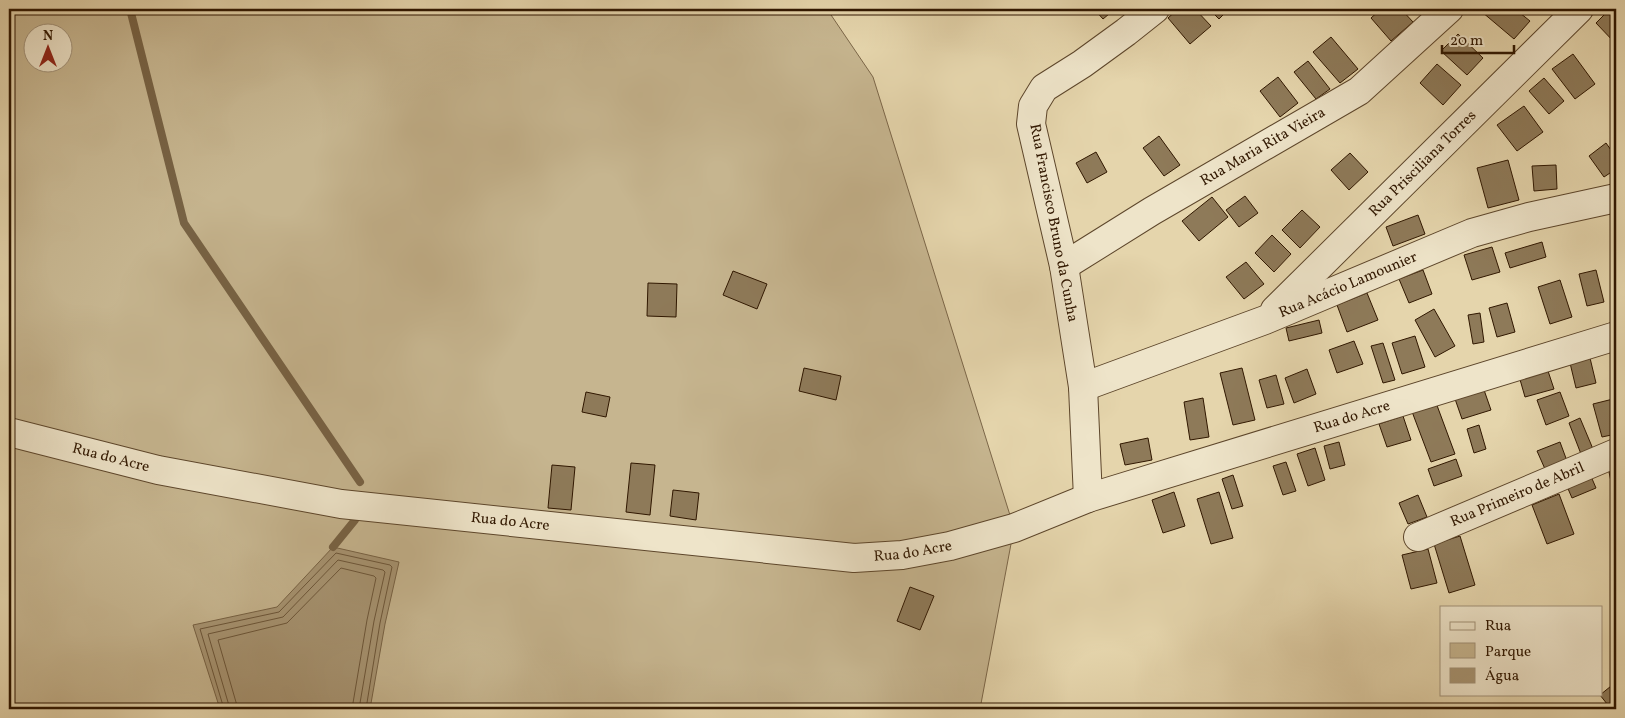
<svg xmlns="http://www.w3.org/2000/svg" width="1625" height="718" viewBox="0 0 1625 718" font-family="Vollkorn,serif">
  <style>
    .green { fill: #c6b58f; stroke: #7b6648; fill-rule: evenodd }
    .water { fill: #a79472; stroke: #776244 }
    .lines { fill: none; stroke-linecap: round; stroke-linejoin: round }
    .shore { stroke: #6c5639; stroke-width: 1 }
    .stream { stroke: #776244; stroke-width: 8 }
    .building { fill: #8e7a59; stroke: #301700 }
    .minor-casing { stroke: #5d462b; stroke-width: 30 }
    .minor { stroke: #eee4c9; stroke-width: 28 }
    .labels { text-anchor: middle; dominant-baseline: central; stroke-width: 5; stroke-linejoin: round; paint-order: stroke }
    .street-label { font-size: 15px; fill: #301700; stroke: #eee4c9 }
  </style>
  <rect width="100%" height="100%" fill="#e5d5ac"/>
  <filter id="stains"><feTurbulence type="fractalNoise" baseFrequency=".004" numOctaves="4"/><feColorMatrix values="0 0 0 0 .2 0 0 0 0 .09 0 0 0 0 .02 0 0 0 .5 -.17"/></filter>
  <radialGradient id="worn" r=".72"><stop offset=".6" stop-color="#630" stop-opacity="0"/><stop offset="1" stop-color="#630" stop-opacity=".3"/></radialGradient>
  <path class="green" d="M9 9H827L873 77 1014 528 980 709H9ZM32 32H62V62H32Z"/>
  <path class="water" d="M333 547 399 562 385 624 370 709H220L193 625 277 607Z"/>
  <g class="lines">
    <path class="shore" d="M224 709 200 629 279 612 336 553 390 565 392 567 380 623 366 709
      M230 709 208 634 283 617 338 560 383 570 385 572 374 621 359 709
      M238 709 218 640 287 623 341 568 374 576 376 578 367 620 352 709"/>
    <path class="stream" d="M130 9 184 223 360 482
      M333 547 355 520"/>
  </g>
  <path class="building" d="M1094 9H1115L1103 19Z
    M1178 9H1195L1211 26 1190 44 1168 18Z
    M1209 9H1229L1219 19Z
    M1381 9H1401L1413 22 1391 41 1371 18Z
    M1485 9H1515L1530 21 1514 39 1482 12Z
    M1610 9 1616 15V44L1596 23Z
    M1458 34 1483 58 1467 75 1441 51Z
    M1331 37 1358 69 1340 83 1313 52Z
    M1573 54 1595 84 1575 99 1552 69Z
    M1308 61 1330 89 1316 99 1294 72Z
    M1437 64 1461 85 1443 105 1420 83Z
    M1278 77 1298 103 1280 117 1260 91Z
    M1544 78 1564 101 1549 114 1529 91Z
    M1524 106 1543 132 1517 151 1497 125Z
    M1159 136 1180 165 1164 176 1143 148Z
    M1606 143 1616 157V169L1604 177 1589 156Z
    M1096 152 1107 172 1087 183 1076 163Z
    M1350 153 1368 172 1349 190 1331 170Z
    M1508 160 1519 200 1488 208 1477 168Z
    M1556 165 1557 189 1534 191 1532 166Z
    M1245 196 1258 213 1239 227 1226 210Z
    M1212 197 1228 217 1199 241 1182 221Z
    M1302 210 1320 227 1300 248 1282 230Z
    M1418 215 1425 234 1393 246 1386 227Z
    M1272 235 1291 254 1274 272 1255 253Z
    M1542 242 1546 257 1510 268 1505 253Z
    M1492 247 1500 272 1472 280 1464 255Z
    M1246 262 1264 284 1244 299 1226 277Z
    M1423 270 1432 294 1409 303 1399 279Z
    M1596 270 1604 302 1587 306 1579 274Z
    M733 271 767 284 757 309 723 295Z
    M1560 280 1572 317 1550 324 1538 287Z
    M648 283 677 284 676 317 647 316Z
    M1367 293 1378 320 1347 332 1337 305Z
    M1507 303 1515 332 1497 337 1489 308Z
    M1434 309 1455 346 1435 357 1415 320Z
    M1480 313 1484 342 1473 344 1468 315Z
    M1319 320 1322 333 1289 341 1286 328Z
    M1415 336 1425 367 1402 374 1392 343Z
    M1354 341 1363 364 1337 373 1329 350Z
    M1383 343 1395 380 1383 383 1371 346Z
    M1590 358 1596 383 1576 388 1570 363Z
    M804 368 841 376 836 400 799 391Z
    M1242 368 1255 420 1233 425 1220 373Z
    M1547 368 1554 389 1525 397 1519 376Z
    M1307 369 1316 394 1294 403 1285 378Z
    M1276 375 1284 404 1267 408 1259 380Z
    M1483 387 1491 410 1462 419 1454 396Z
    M586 392 610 397 606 417 582 412Z
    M1560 392 1569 416 1546 425 1537 400Z
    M1203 398 1209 437 1190 440 1184 402Z
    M1613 399 1616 412V434L1602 437 1593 404Z
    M1435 400 1455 454 1431 462 1411 409Z
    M1403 416 1411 440 1387 447 1379 424Z
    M1580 418 1593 449 1581 454 1569 423Z
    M1479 425 1486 449 1474 453 1467 429Z
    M1148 438 1152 460 1125 465 1120 444Z
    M1339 442 1345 465 1330 469 1324 446Z
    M1560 442 1567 461 1545 469 1537 451Z
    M1315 448 1325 480 1308 486 1297 454Z
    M1456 459 1462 476 1434 486 1428 469Z
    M1286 462 1296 491 1283 495 1273 466Z
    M631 463 655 465 650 515 626 512Z
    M552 465 575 467 571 510 548 508Z
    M1616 470V506L1609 472Z
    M1590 474 1596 488 1572 498 1566 484Z
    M1233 475 1243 506 1232 509 1222 479Z
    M673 490 699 493 696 520 670 516Z
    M1174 492 1185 526 1163 533 1152 500Z
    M1219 492 1233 538 1211 544 1197 499Z
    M1559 494 1574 534 1547 544 1532 505Z
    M1418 495 1427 517 1408 524 1399 503Z
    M1460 536 1475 585 1449 593 1434 544Z
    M1428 549 1437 583 1411 589 1402 555Z
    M910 587 934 596 920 630 897 621Z
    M1616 682V709H1611L1600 695Z"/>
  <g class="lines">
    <g class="minor-casing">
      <g id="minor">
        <path id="s1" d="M1064 266 1152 211 1359 91 1449 9"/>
        <path id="s2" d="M1275 310 1579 9"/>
        <path id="s3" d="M1083 387 1265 320 1472 233 1529 217 1616 198"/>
        <path id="s4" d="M9 432 158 470 341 504 854 558 902 555 950 546 1014 528 1088 498 1616 336"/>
        <path d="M1088 498 1083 387 1064 266 1031 124 1033 106 1044 88 1082 64 1126 32 1155 9"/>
        <path id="s5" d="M1418 537 1616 453"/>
      </g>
    </g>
    <use href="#minor" class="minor"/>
  </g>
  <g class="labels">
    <g class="street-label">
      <text stroke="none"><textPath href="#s1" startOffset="232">Rua Maria Rita Vieira</textPath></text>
      <text stroke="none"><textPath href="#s2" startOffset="208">Rua Prisciliana Torres</textPath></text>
      <text transform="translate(1053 223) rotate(79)">Rua Francisco Bruno da Cunha</text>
      <text stroke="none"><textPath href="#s3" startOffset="284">Rua Acácio Lamounier</textPath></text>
      <text stroke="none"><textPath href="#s4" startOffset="1375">Rua do Acre</textPath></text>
      <text stroke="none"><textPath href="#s4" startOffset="105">Rua do Acre</textPath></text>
      <text stroke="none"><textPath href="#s5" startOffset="108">Rua Primeiro de Abril</textPath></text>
      <text stroke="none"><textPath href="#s4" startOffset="510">Rua do Acre</textPath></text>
      <text stroke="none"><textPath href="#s4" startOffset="915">Rua do Acre</textPath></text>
    </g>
  </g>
  <rect width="1625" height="718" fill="none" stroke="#e5d5ac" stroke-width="30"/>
  <rect x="10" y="10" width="1605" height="698" fill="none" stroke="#301700" stroke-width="2.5"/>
  <rect x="15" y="15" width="1595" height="688" fill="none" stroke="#301700"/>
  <rect x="1440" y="606" width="162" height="90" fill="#eee4c9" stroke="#a29279"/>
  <rect x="1450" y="622" width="25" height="8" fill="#eee4c9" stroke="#a29279"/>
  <text x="1485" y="630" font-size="15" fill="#301700">Rua</text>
  <rect x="1450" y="643" width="25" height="15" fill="#c6b58f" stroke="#a29279"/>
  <text x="1485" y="656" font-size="15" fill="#301700">Parque</text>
  <rect x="1450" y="668" width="25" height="15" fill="#a79472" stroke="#a29279"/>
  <text x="1485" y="680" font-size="15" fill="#301700">Água</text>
  <g transform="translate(48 48)"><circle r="24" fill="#eee4c9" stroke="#a29279"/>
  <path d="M0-4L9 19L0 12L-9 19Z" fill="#8f2418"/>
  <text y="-8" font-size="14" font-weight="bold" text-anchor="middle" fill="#301700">N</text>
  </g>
  <path d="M1442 45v8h72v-8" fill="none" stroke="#301700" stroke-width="2.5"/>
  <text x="1450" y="45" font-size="15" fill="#301700" stroke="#eee4c9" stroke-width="4" paint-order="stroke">20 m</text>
  <rect width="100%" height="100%" filter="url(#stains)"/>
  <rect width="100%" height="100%" fill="url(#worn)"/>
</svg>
